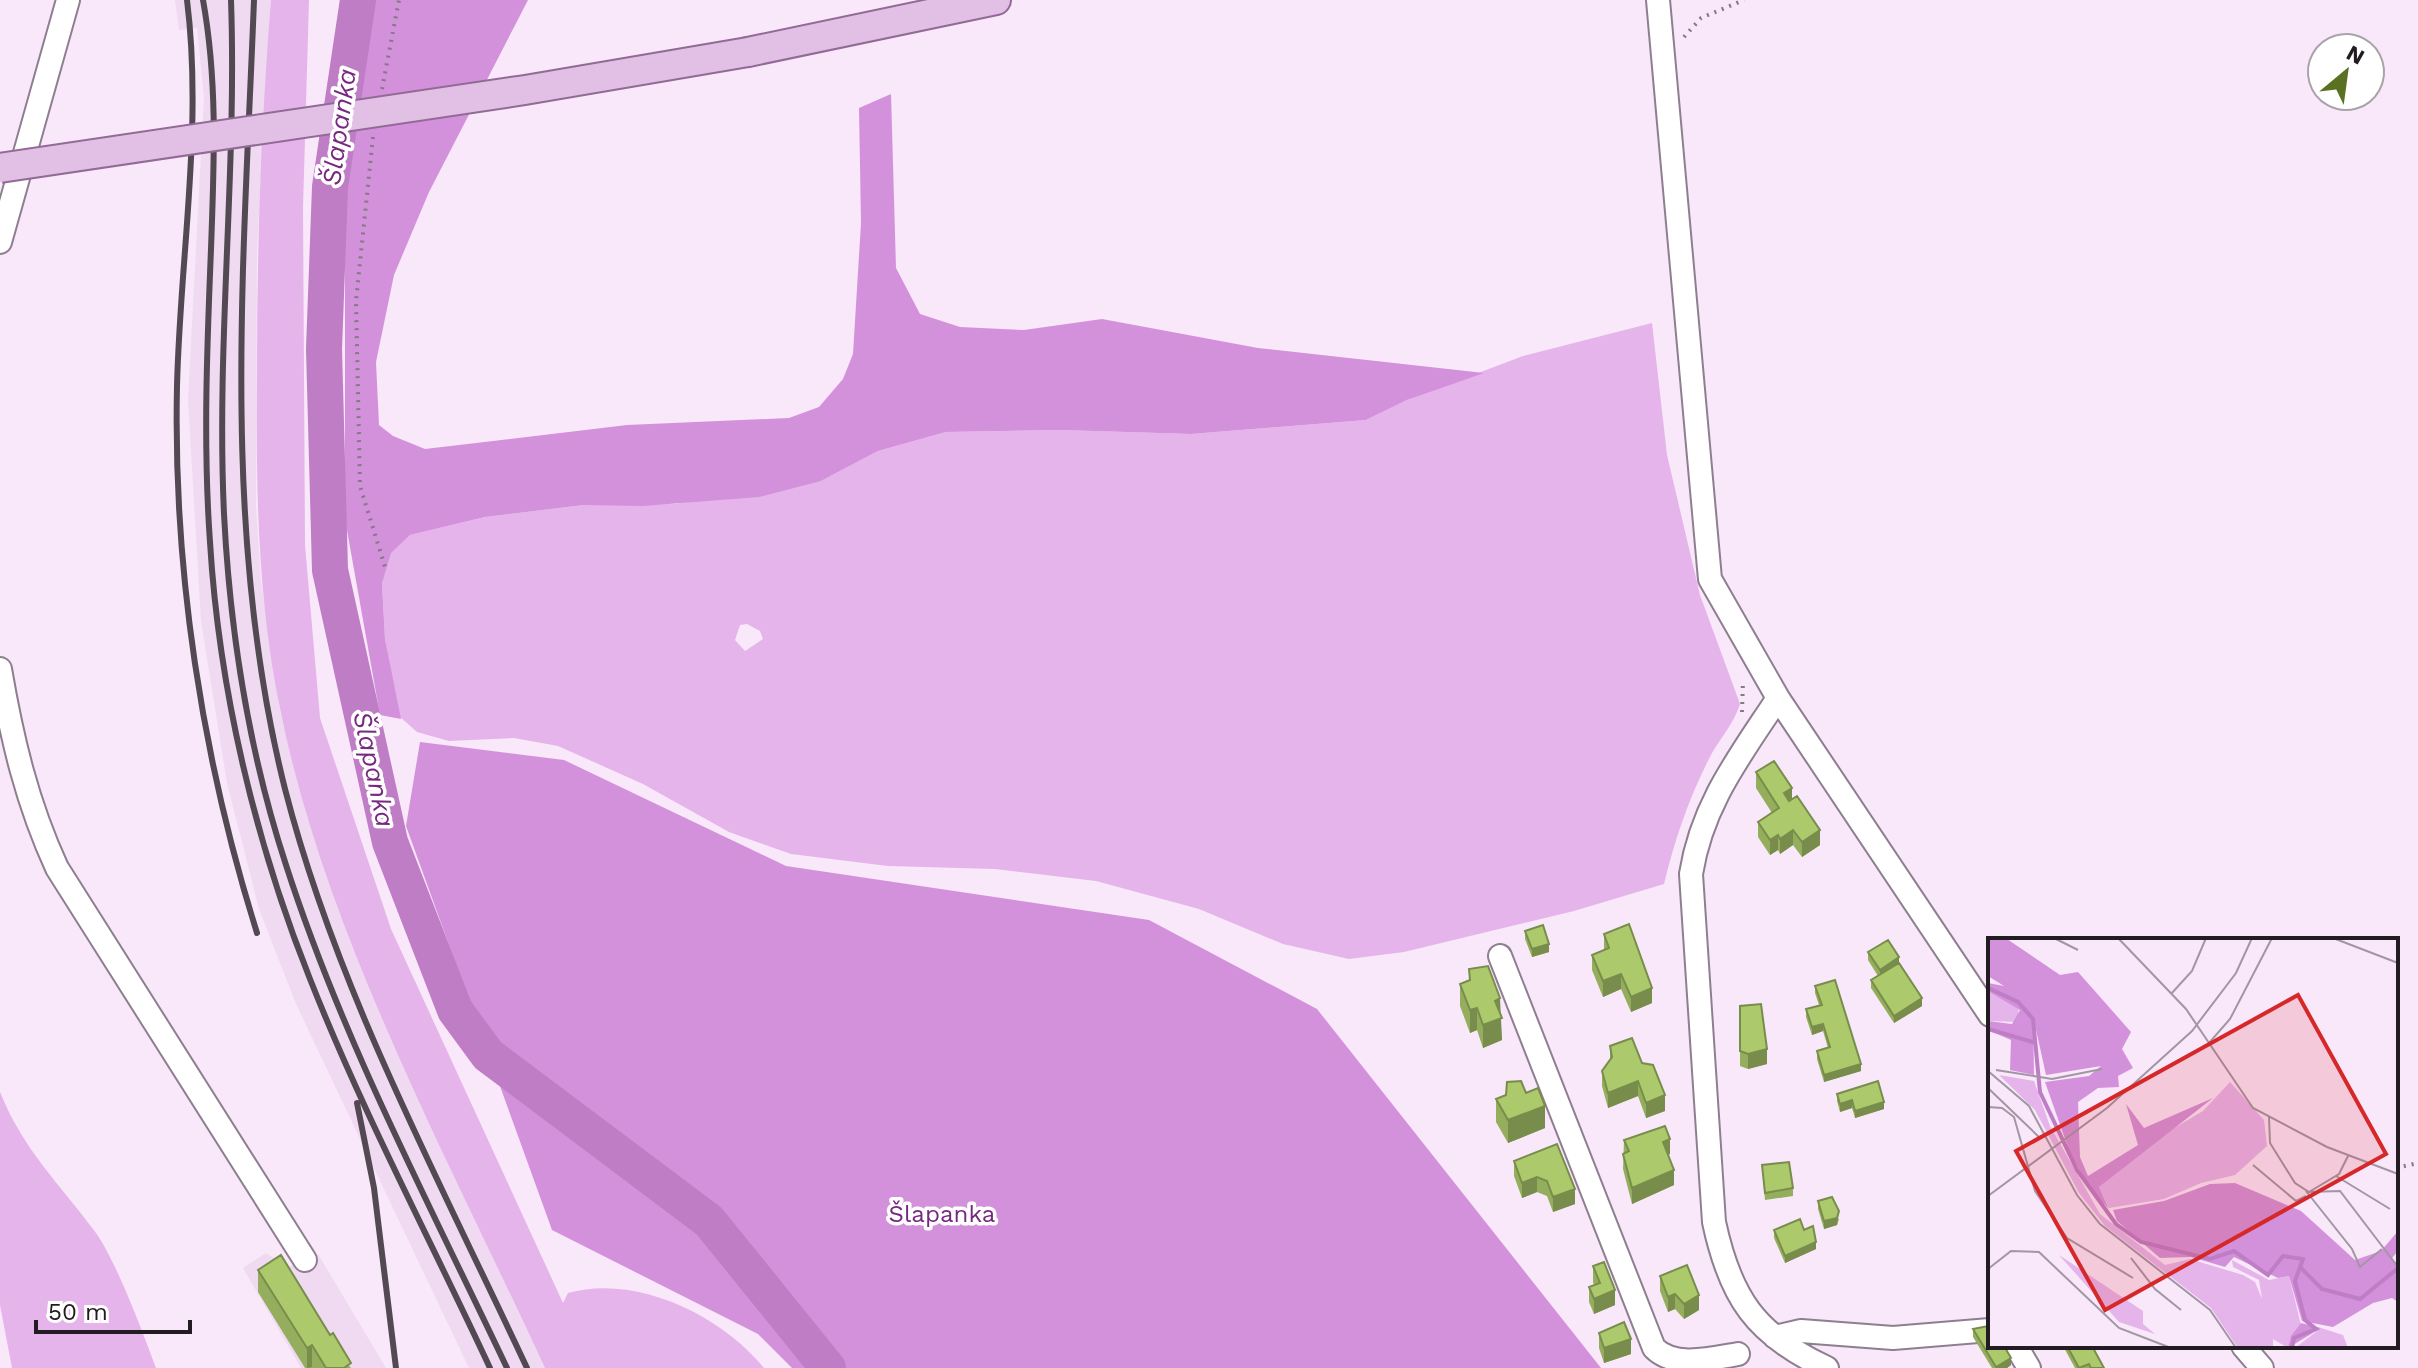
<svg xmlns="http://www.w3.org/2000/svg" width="2418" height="1368" viewBox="0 0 2418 1368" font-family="'Work Sans',sans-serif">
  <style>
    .built { fill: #f0daf2 }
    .green { fill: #e5b4ea; fill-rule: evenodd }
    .forest { fill: #d491db }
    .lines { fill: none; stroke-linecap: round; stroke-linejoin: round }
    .river { stroke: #be7dc5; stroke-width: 36 }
    .minor-casing { stroke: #8e7f90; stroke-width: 26 }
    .major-casing { stroke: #926a96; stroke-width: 32 }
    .path { stroke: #847985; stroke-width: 4; stroke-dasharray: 2 6; stroke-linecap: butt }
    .minor { stroke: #fff; stroke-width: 22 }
    .major { stroke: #e2bfe5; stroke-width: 28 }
    .rail { stroke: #524952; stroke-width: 6 }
    .major-bridge-casing { stroke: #926a96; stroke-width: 32; stroke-linecap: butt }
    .major-bridge { stroke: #e2bfe5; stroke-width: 28 }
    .wall { fill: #94ae5d }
    .shaded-wall { fill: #788d4c }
    .building { fill: #acca6c; stroke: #788d4c; stroke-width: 2 }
    .labels { text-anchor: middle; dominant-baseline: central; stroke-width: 7; stroke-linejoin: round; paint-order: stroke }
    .park-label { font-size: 24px; fill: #76277f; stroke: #fff }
    .water-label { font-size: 26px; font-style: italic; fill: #772880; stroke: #fff }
    .inset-river { fill: none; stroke: #be7dc5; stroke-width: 4 }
    .inset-road { fill: none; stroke: #a396a4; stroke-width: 2 }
    .view { fill: #d62828; fill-opacity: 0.15; stroke: #d62828; stroke-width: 4 }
    .inset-edge { fill: none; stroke: #221c22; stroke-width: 4 }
  </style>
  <rect width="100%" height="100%" fill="#f9e7fa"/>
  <path class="built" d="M175 0H271L257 248 256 507 261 581 281 715 308 819 341 915 425 1110 545 1368H469L296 1004 259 909 227 783 201 621 188 400 204 98 197 28 179 30Z
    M266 1253 289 1267 318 1254 386 1368H301L243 1268Z"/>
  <path class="green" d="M271 0H309L303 207 305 545 320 718 391 929 563 1303 568 1293C636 1274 721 1315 764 1368H545C450 1162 326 935 281 713 257 600 256 487 257 371 257 247 261 124 271 0Z
    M1652 323 1667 455 1700 595 1740 704C1734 723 1722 736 1712 753 1690 795 1675 838 1664 884L1574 911 1404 952 1349 959 1283 944 1199 909 1096 881 995 869 888 866 791 854 729 832 643 784 558 746 514 738 449 741 417 732 399 716 385 639 382 582 390 553 410 535 485 517 584 505 675 504 821 481 878 451 946 432 1061 430 1191 434 1366 420 1407 400 1523 356ZM747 624 760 631 763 639 745 651 735 640 740 625Z
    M0 1092C23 1150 60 1184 96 1233 117 1263 143 1333 156 1368H12L0 1305Z"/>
  <path class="forest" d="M371 0H528L429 192 394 275 376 362 379 425 393 436 425 449 627 425 789 418 819 407 843 379 853 354 861 223 859 108 891 94 896 268 920 314 960 327 1024 330 1102 319 1258 348 1484 373 1407 400 1366 420 1191 434 1061 430 946 432 878 451 821 481 759 497 643 506 584 505 485 517 410 535 391 553 382 583 385 639 401 719 380 715 345 519V208Z
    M420 742 564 760 786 866 1149 920 1317 1009 1601 1368H792L758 1334 552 1230 406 826Z"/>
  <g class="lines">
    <path class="river" d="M358 0 330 187 324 349 330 570 390 842 455 1010 488 1055 709 1221 828 1368"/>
    <g class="minor-casing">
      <path id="minor" d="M1658 0 1710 579 1778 698 1990 1015
        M0 242 68 0
        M0 669C12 739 27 803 57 868L305 1260
        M1778 698C1740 756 1702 804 1691 874L1714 1222C1730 1297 1755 1335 1827 1368
        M1500 956 1654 1348C1674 1368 1709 1359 1738 1354
        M1775 1337 1801 1331 1893 1338 1990 1330
        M2016 1346 2029 1368
        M2243 1346 2262 1368"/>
    </g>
    <g class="major-casing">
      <path id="major" d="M748 52 996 0"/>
    </g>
    <path class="path" d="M1684 37 1701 18 1744 0
      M382 89 399 0
      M373 137 356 301 360 486 386 570
      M1742 712 1743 681
      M2396 1168 2418 1163"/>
    <use href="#minor" class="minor"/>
    <use href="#major" class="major"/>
    <path class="rail" d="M187 0C203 128 180 258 177 386 173 570 202 758 257 933
      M203 0C218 83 214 165 211 249 207 347 203 445 210 542 219 690 255 841 310 979 362 1111 430 1239 490 1368
      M231 0C237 171 216 343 224 514 230 632 249 752 286 865 342 1039 429 1203 507 1368
      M254 0C244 263 220 531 285 789 337 991 439 1179 527 1368
      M357 1103 374 1188 396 1368"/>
    <g class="major-bridge-casing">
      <path id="major-bridge" d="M0 168 525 90 748 52"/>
    </g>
    <use href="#major-bridge" class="major-bridge"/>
  </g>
  <path class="wall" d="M1756 772 1792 799 1820 845 1802 857 1793 845 1780 854 1778 850 1770 855 1758 837V822L1772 813 1756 788Z
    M1525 931 1549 952 1532 957 1525 939Z
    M1604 934 1652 1003 1631 1012 1621 989 1603 997 1592 970V955L1604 951Z
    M1868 952 1899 957V963L1922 1006 1894 1023 1871 988V980L1878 976 1868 960Z
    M1469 969 1500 1014 1502 1040 1483 1048 1477 1030 1470 1033 1460 1006V984L1469 981Z
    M1815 986 1861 1071 1824 1082 1817 1059V1051L1828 1048 1823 1031 1812 1035 1806 1017V1009L1819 1005 1815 993Z
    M1740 1006 1767 1064 1748 1069 1740 1066Z
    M1610 1046 1642 1063 1665 1111 1646 1118 1638 1096 1608 1108 1602 1086V1071L1610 1060Z
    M1526 1093 1545 1128 1508 1143 1496 1122V1099Z
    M1837 1094 1884 1109 1855 1118 1852 1108 1840 1112 1837 1101Z
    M1624 1140 1670 1154 1668 1155 1674 1185 1632 1204 1623 1169Z
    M1557 1144 1575 1204 1553 1212 1547 1196 1537 1192 1522 1198 1514 1176V1161Z
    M1762 1165 1793 1188V1196L1765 1200Z
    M1818 1201 1839 1219 1837 1225 1824 1229 1818 1209Z
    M1774 1230H1804L1816 1249 1785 1263 1774 1238Z
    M1593 1266 1615 1305 1594 1314 1589 1302V1287L1594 1285 1593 1282Z
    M258 1270 351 1368H305L258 1292Z
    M1660 1276 1699 1310 1684 1319 1675 1309 1668 1312 1660 1291Z
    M1973 1329 2011 1365 2007 1368H1992L1973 1337Z
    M1599 1333 1631 1354 1604 1363 1599 1348Z
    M2063 1346H2092L2104 1368H2075Z"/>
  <path class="shaded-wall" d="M1792 788V803L1784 793Z
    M1793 830V845L1780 854V839Z
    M1820 830V845L1802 857V842Z
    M1778 835V850L1770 855V840Z
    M1549 944V952L1532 957V949Z
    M1899 957V965L1880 978V970Z
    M1621 974V989L1603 997V981Z
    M1652 988V1003L1631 1012V997Z
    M1500 998 1502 1040 1483 1048V1025L1495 1001Z
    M1922 998V1006L1894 1023V1016Z
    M1477 1008V1030L1470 1033V1010Z
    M1823 1024V1031L1812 1035V1027Z
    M1767 1049V1064L1748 1069V1054Z
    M1861 1064V1071L1824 1082V1075Z
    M1638 1081V1096L1608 1108V1093Z
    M1665 1095V1111L1646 1118V1103Z
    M1852 1100V1108L1840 1112V1104Z
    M1884 1102V1109L1855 1118V1111Z
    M1545 1106V1128L1508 1143V1120Z
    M1670 1139V1154L1663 1157V1142Z
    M1674 1170V1185L1632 1204V1188Z
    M1537 1177V1192L1522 1198V1183Z
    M1575 1189V1204L1553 1212V1197Z
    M1839 1211 1837 1225 1824 1229V1221Z
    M1816 1242V1249L1785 1263V1256Z
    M1615 1290V1305L1594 1314V1299Z
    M1675 1294V1309L1668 1312V1297Z
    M1699 1295V1310L1684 1319V1304Z
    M1631 1339V1354L1604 1363V1348Z
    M312 1345V1367L307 1368V1348Z
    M2011 1358V1365L2007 1368H1996Z"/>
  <path class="building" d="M1774 761 1792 788 1784 793 1789 801 1797 796 1820 830 1802 842 1793 830 1780 839 1778 835 1770 840 1758 822 1779 808 1756 772Z
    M1629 924 1652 988 1631 997 1621 974 1603 981 1592 955 1609 948 1604 934Z
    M1543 925 1549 944 1532 949 1525 931Z
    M1888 940 1899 957 1880 970 1868 952Z
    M1899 963 1922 998 1894 1016 1871 980Z
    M1488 966 1500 998 1495 1001 1502 1018 1483 1025 1477 1008 1470 1010 1460 984 1470 980 1469 969Z
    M1835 980 1861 1064 1824 1075 1817 1051 1830 1047 1823 1024 1812 1027 1806 1009 1822 1005 1815 986Z
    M1761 1004 1767 1049 1748 1054 1740 1051V1006Z
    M1632 1038 1642 1063 1653 1065 1665 1095 1646 1103 1638 1081 1608 1093 1602 1071 1612 1057 1610 1046Z
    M1521 1081 1526 1093 1538 1088 1545 1106 1508 1120 1496 1099 1506 1095 1507 1082Z
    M1878 1081 1884 1102 1855 1111 1852 1100 1840 1104 1837 1094Z
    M1665 1126 1670 1139 1663 1142 1674 1170 1632 1188 1623 1154 1629 1151 1624 1140Z
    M1557 1144 1575 1189 1553 1197 1547 1181 1537 1177 1522 1183 1514 1161Z
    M1789 1162 1793 1188 1765 1193 1762 1165Z
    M1832 1197 1839 1211 1837 1218 1824 1221 1818 1201Z
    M1800 1219 1804 1230 1813 1226 1816 1242 1785 1256 1774 1230Z
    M281 1255 330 1335 333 1333 351 1363 344 1368H326L312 1345 307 1348 258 1270Z
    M1604 1262 1615 1290 1594 1299 1589 1287 1600 1283 1593 1266Z
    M1687 1265 1699 1295 1684 1304 1675 1294 1668 1297 1660 1276Z
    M1624 1322 1631 1339 1604 1348 1599 1333Z
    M1988 1326 1990 1329V1346H2004L2011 1358 1996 1367 1973 1329Z
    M2067 1346H2092L2104 1368H2091L2089 1364 2079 1368Z"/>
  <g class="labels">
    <g class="park-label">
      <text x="942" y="1214">Šlapanka</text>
    </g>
    <g class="water-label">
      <text transform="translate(339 127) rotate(-82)">Šlapanka</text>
      <text transform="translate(374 769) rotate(78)">Šlapanka</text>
    </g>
  </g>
  <g transform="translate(1988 938)">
    <rect width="410" height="410" fill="#f9e7fa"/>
    <path d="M0 53 31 68 29 84 0 83ZM11 137 46 143 62 188 112 276 177 327 202 321 255 337 267 344 274 361 271 342 245 329 244 322 281 342 301 338 313 387 300 410 285 401V410H250L223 370 117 288 91 255 47 172ZM242 144 276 182 279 208 247 237 213 245 176 261 121 270 111 249 166 202 215 173ZM71 317 155 373V386L167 396 131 384ZM333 390 355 397 360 410H307Z" fill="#e5b4ea"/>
    <path d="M0 0 19 1 72 37 90 34 143 94 134 111 145 130 130 138 131 149 110 150 90 164 92 219 100 238 150 207 138 166 156 190 225 160 111 249 121 271 102 251 82 215 57 144 101 138 113 128 58 137 45 78 46 137 22 132 23 102 0 92V83L24 86 32 72 0 53V45L16 48 0 38ZM247 245 313 273 367 322 393 313 410 293V313L404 320 410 327V364L404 360 385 365 345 389 314 383 301 338 290 340 246 319 237 329 203 319 172 320 129 283 125 272 176 263 222 246ZM313 385 333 390 300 410 303 398Z" fill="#d491db"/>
    <path class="inset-river" d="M0 50 30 64 45 81 52 154 89 232 128 286 153 304 222 321 246 313 280 337 295 318 315 321 307 343 317 382 328 391 306 400 304 410M0 91 48 105M313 330 334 351 372 361 409 331"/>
    <path class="inset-road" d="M66 0 90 12M130 0 198 71 265 170 339 209 410 236M345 0 410 25M183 56 204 33 218 0M221 105 242 81 284 0M8 132 64 141 114 131M0 133 41 168 89 257 112 286 222 372 248 410M0 150 52 200M0 169 14 170 26 179 47 253 79 300 145 340M281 179 282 205 307 245 321 254 352 253 410 329M265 227 308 263 318 258M348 238 402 271M318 253 364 311 372 329 394 311M321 254 351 236 360 218M0 258 119 170 204 93 248 35 264 0M143 320 167 351 193 372M0 331 23 313 51 314 131 390 183 410"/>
    <path class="view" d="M310 57 398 216 117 372 28 213Z"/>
    <rect width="410" height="410" class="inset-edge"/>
  </g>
  <g transform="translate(2346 72) rotate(29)"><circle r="38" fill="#ffffff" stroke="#a7a4a7" stroke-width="2"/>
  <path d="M0-6L14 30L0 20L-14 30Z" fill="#5b7122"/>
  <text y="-12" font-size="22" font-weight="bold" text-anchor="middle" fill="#221c22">N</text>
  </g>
  <path d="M36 1320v12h154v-12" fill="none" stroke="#221c22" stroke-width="4"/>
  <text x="48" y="1320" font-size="24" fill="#221c22" stroke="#ffffff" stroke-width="6" paint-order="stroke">50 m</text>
</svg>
